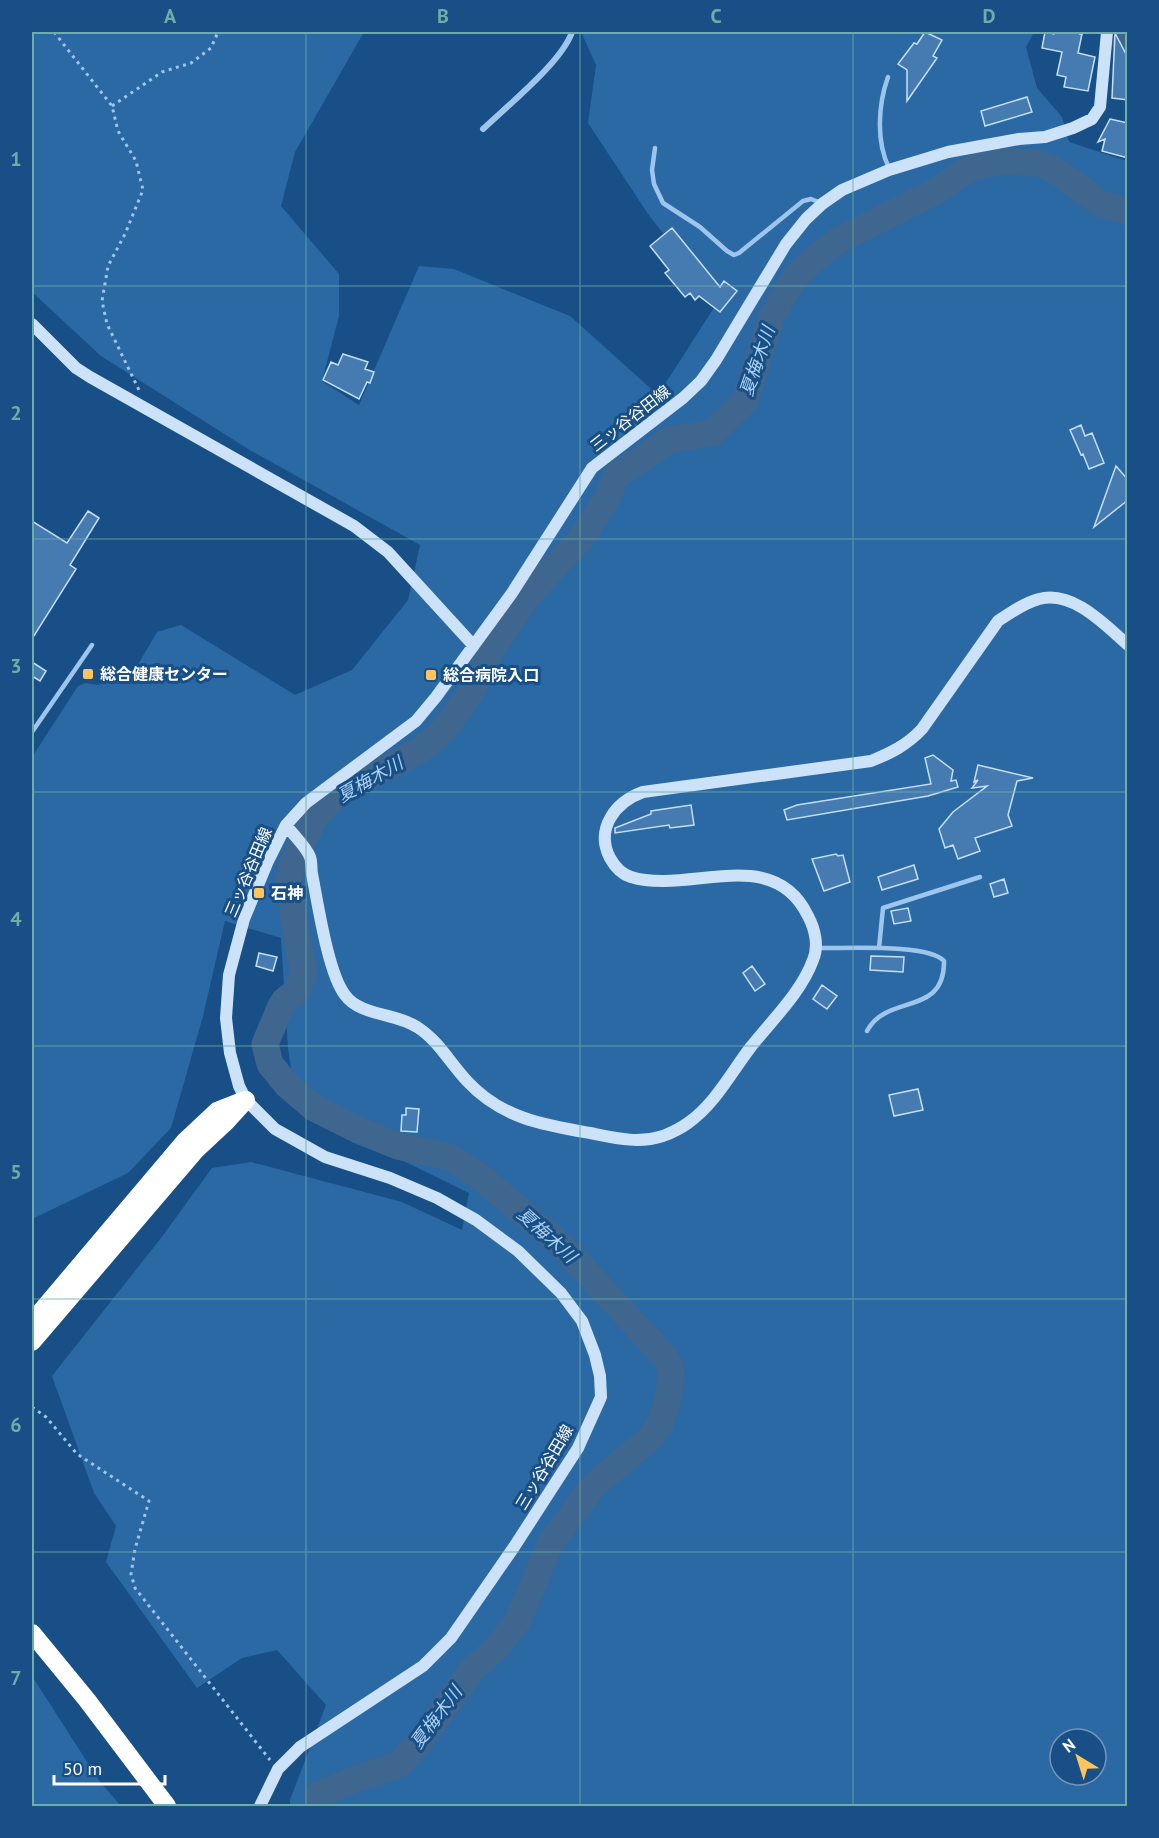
<svg xmlns="http://www.w3.org/2000/svg" width="1159" height="1838" viewBox="0 0 1159 1838" font-family="'PT Sans','Noto Sans JP',sans-serif">
  <style>
    .green { fill: #2b69a4; fill-rule: evenodd }
    .lines { fill: none; stroke-linecap: round; stroke-linejoin: round }
    .river { stroke: #3e668e; stroke-width: 27 }
    .building { fill: #457bb1; stroke: #c4dff9; stroke-width: 1.5 }
    .path { stroke: #9ec6ed; stroke-width: 3; stroke-dasharray: 3 4.5; stroke-linecap: butt }
    .lane { stroke: #9ec6ed; stroke-width: 4.5 }
    .street { stroke: #9ec6ed; stroke-width: 6 }
    .secondary { stroke: #cbe2f9; stroke-width: 12 }
    .highway { stroke: #fff; stroke-width: 18 }
    .grid { fill: none; stroke: #6fada8; stroke-width: 1.5; stroke-opacity: 0.55 }
    .poi-dot { fill: #ffc55a; stroke: #184f86; stroke-width: 2 }
    .labels { text-anchor: middle; dominant-baseline: central; stroke-width: 6; stroke-linejoin: round; paint-order: stroke }
    .street-label { font-size: 16px; fill: #fff; stroke: #184f86 }
    .poi-label { font-size: 16px; font-weight: bold; fill: #fff; stroke: #184f86; text-anchor: start }
    .water-label { font-size: 18px; font-style: italic; fill: #aad0f4; stroke: #184f86 }
    .neatline { fill: none; stroke: #6fada8; stroke-width: 2 }
    .grid-label { font-size: 20px; text-anchor: middle; font-weight: bold; fill: #6fada8 }
  </style>
  <rect width="100%" height="100%" fill="#184f86"/>
  <path class="green" d="M32 32H364L295 152 281 206 339 274V316L322 381 359 405 419 266 454 269 570 316 658 395 717 303 648 214 588 123 596 65 581 32H1034L1026 47 1037 88 1062 117 1069 142 1127 161V1806H290V1800L326 1705 277 1650 242 1658 197 1688 106 1562 116 1526 94 1493 52 1376 161 1238 212 1168 251 1162 402 1202 462 1230 469 1193 297 1109 288 1048 281 938 225 921 203 1016 171 1128 128 1173 32 1219V757L78 686 85 683 98 685 133 673 157 632 181 625 295 695 352 670 408 600 420 545 248 449 101 356 32 292ZM1060 1739H1096V1775H1060Z
    M32 1676 100 1782 121 1806H32Z"/>
  <g class="lines">
    <path class="river" d="M1126 43 1128 44
      M318 1795 353 1780 398 1765 418 1744 472 1670 500 1644 518 1620 550 1544 594 1485 649 1439 661 1422 668 1399 671 1375 670 1366 664 1356 561 1245 478 1175 450 1157 398 1146 358 1130 314 1108 287 1085 270 1064 265 1044 280 1008 285 1000 297 991 304 974 293 914 289 879 293 862 317 814 339 794 369 777 419 751 443 731 470 694 492 649 528 595 578 542 607 498 616 476 669 440 712 433 745 401 772 316 795 277 818 256 839 240 938 190 967 170 985 164 1008 161 1039 163 1059 173 1100 203 1128 212"/>
  </g>
  <path class="building" d="M925 32 942 40 933 56 937 58 907 101V70L898 64 914 43 917 44Z
    M1045 32 1054 34 1055 32H1081L1080 34H1082L1078 53 1095 57 1088 91 1064 87 1066 77 1057 75 1062 52 1042 48Z
    M1115 33 1128 58V100L1112 98Z
    M1027 97 1032 112 985 126 981 111Z
    M1110 119 1128 123V158L1102 151 1105 139 1098 142Z
    M672 228 720 287 724 281 737 291 720 312 699 296 695 300 690 293 685 297 665 273 669 270 650 246Z
    M343 354 368 362 365 369 374 372 370 383 367 382 359 399 323 380 331 362 338 365Z
    M1081 425 1085 436 1092 433 1104 463 1089 469 1083 454 1081 455 1070 430Z
    M1116 466 1128 480V500L1094 527Z
    M88 511 99 518 70 565 76 569 32 639V521L67 543Z
    M32 662 46 671 40 681 32 676Z
    M933 755 953 770 951 781 956 780 958 787 928 796 787 820 784 810 797 805 931 784 925 758Z
    M978 765 1033 778 1017 781 1008 815 1012 826 975 838 980 851 958 859 953 845 945 848 939 829 953 812 987 786 972 788 978 780 974 782Z
    M691 805 694 825 670 828 669 825 615 833V828L651 814V811Z
    M836 854 838 856 843 855 850 882 824 891 812 859Z
    M914 865 918 879 882 890 878 877Z
    M1004 879 1008 893 994 897 990 884Z
    M908 908 911 921 894 924 891 911Z
    M259 953 277 957 273 971 256 966Z
    M871 956 904 957 903 972 870 970Z
    M752 966 765 984 755 991 743 973Z
    M822 985 837 996 827 1009 813 999Z
    M918 1089 923 1110 894 1116 889 1095Z
    M406 1108 419 1109 417 1132 401 1131 402 1115H406Z"/>
  <g class="lines">
    <path class="path" d="M54 32 112 106 118 131 136 161 143 190 125 234 108 266 102 301 107 324 139 390
      M112 106 162 72 191 63 211 48 218 32
      M32 1407 46 1417 77 1454 149 1501 135 1549 131 1574 135 1588 270 1760"/>
    <path class="lane" d="M888 77C878 105 876 142 889 168
      M655 148 652 170 654 184 663 203 700 227 727 251 734 255 739 253 803 201 811 199 821 203
      M32 732 92 645
      M816 948C842 949 928 943 944 961 945 1017 887 993 867 1031
      M879 948 883 908 980 877"/>
    <path class="street" d="M483 129C507 106 562 62 572 32"/>
    <path class="secondary" d="M32 324 76 368 90 377 354 526 388 552 473 645
      M286 825C293 835 306 846 310 857 312 862 311 869 312 874 318 904 328 973 345 995 360 1016 396 1013 417 1027 438 1040 450 1063 467 1081 501 1118 543 1125 590 1133 615 1138 638 1144 663 1136 671 1133 681 1128 688 1123 715 1104 731 1073 750 1048 771 1021 801 993 813 960 819 946 815 929 808 916 773 843 689 895 631 877 621 874 615 867 610 858 595 829 615 802 643 792L871 761C891 753 907 745 922 729L998 621C1010 613 1024 603 1039 599 1073 590 1105 625 1128 645
      M260 1806 278 1769 300 1747 423 1666 451 1638 514 1547 578 1448 601 1397 600 1376 595 1355 582 1321 561 1293 518 1251 476 1220 437 1198 390 1178 325 1157 275 1129 246 1100 239 1086 230 1053 226 1018 229 975 244 919 268 861 286 825 306 803 416 721 436 697 512 593 592 468 683 398 701 381 716 360 786 244 806 219 822 204 842 190 889 170 948 152 1019 139 1045 137 1073 128 1092 119 1100 107 1107 32"/>
    <path class="highway" d="M32 1322 185 1141 217 1111 245 1100
      M32 1342 196 1150 226 1122 246 1100
      M32 1633 87 1700 167 1806"/>
  </g>
  <path class="grid" d="M306 32V1806M580 32V1806M853 32V1806M32 286H1128M32 539H1128M32 792H1128M32 1046H1128M32 1299H1128M32 1552H1128"/>
  <g class="poi-dot">
    <rect x="82" y="668" width="12" height="12" rx="3"/>
    <rect x="425" y="669" width="12" height="12" rx="3"/>
    <rect x="253" y="887" width="12" height="12" rx="3"/>
  </g>
  <g class="labels">
    <g class="street-label">
      <text transform="translate(630 418) rotate(-38)">三ッ谷谷田線</text>
      <text transform="translate(248 872) rotate(-67)">三ッ谷谷田線</text>
      <text transform="translate(544 1467) rotate(-59)">三ッ谷谷田線</text>
    </g>
    <g class="poi-label">
      <text x="100" y="674">総合健康センター</text>
      <text x="443" y="675">総合病院入口</text>
      <text x="271" y="893">石神</text>
    </g>
    <g class="water-label">
      <text transform="translate(757 361) rotate(-71)">夏梅木川</text>
      <text transform="translate(370 779) rotate(-30)">夏梅木川</text>
      <text transform="translate(547 1235) rotate(42)">夏梅木川</text>
      <text transform="translate(436 1717) rotate(-53)">夏梅木川</text>
    </g>
  </g>
  <rect width="1159" height="1838" fill="none" stroke="#184f86" stroke-width="66"/>
  <g transform="translate(1078 1757) rotate(322)"><circle r="28" fill="#184f86" stroke="#7495b6" stroke-width="1.5"/>
  <path d="M0-4.5L10 22L0 15L-10 22Z" fill="#ffc55a"/>
  <text y="-9" font-size="16" font-weight="bold" text-anchor="middle" fill="#ffffff">N</text>
  </g>
  <path d="M54 1775v9h111v-9" fill="none" stroke="#ffffff" stroke-width="3"/>
  <text x="63" y="1775" font-size="18" fill="#ffffff" stroke="#184f86" stroke-width="4.5" paint-order="stroke">50 m</text>
  <rect x="33" y="33" width="1093" height="1772" class="neatline"/>
  <g class="grid-label">
    <text x="170" y="23">A</text>
    <text x="443" y="23">B</text>
    <text x="716" y="23">C</text>
    <text x="989" y="23">D</text>
    <text x="16" y="166">1</text>
    <text x="16" y="420">2</text>
    <text x="16" y="673">3</text>
    <text x="16" y="926">4</text>
    <text x="16" y="1179">5</text>
    <text x="16" y="1432">6</text>
    <text x="16" y="1685">7</text>
  </g>
</svg>
